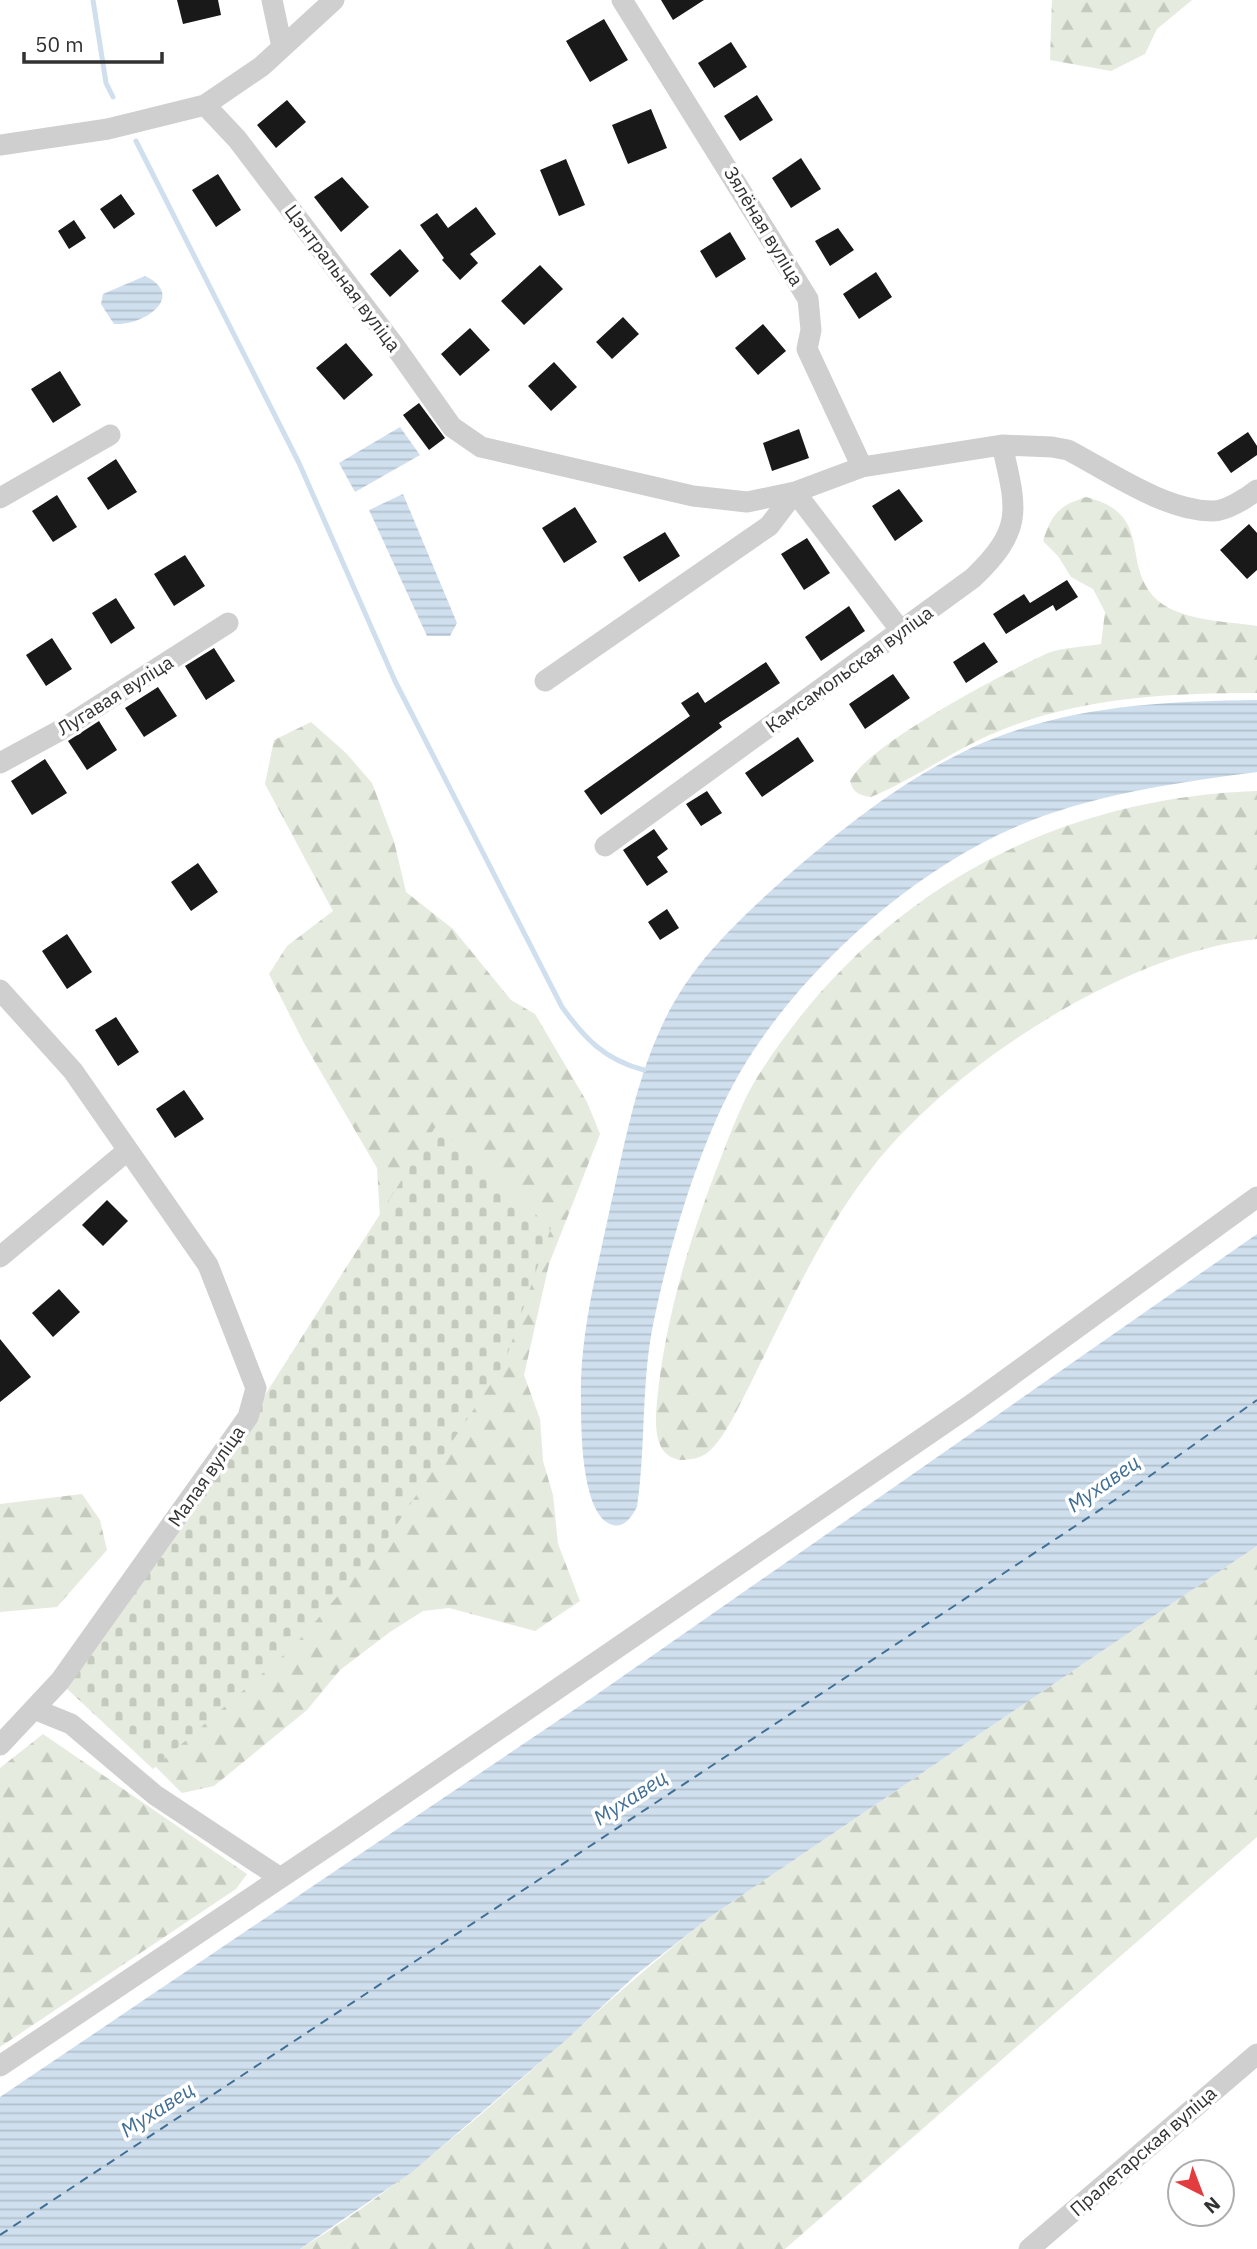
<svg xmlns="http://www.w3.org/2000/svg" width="1257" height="2249" viewBox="0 0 1257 2249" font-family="'IBM Plex Sans',sans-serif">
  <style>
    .forest { fill: url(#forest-firs) }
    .cemetery { fill: url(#cemetery-stones) }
    .water { fill: url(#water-rules) }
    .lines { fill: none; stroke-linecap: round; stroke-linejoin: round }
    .stream { stroke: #cfdfed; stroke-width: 5 }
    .ferry { stroke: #416f94; stroke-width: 2; stroke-dasharray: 9 7; stroke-linecap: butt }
    .building { fill: #191919 }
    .street { stroke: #cfcfcf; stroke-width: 21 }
    .labels { text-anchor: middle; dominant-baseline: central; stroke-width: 7; stroke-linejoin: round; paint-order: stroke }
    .street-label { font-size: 19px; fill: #323232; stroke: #fff }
    .water-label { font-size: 21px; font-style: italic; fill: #416f94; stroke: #fff }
  </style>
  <defs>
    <pattern id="forest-firs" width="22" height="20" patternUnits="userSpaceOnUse" patternTransform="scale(1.75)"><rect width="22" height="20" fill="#e5ebde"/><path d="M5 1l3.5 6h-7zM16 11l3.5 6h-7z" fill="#c5cabf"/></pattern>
    <pattern id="cemetery-stones" width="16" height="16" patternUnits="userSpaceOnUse" patternTransform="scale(1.75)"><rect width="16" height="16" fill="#e5ebde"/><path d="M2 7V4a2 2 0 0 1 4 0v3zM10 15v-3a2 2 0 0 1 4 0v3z" fill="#c5cabf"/></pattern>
    <pattern id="water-rules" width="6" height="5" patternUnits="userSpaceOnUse" patternTransform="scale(1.75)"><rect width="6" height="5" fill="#cfdfed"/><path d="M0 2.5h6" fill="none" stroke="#b2c0cc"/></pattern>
  </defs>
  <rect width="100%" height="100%" fill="#fff"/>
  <path class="forest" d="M1052 0H1192L1157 29 1145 54 1111 71 1050 60Z
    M1086 497C1154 514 1121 561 1154 597 1177 621 1226 621 1257 626V693C1172 693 1084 697 1004 729 957 747 917 778 871 797 859 795 853 793 850 781 868 744 1006 672 1048 653 1064 647 1085 647 1101 644L1105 612 1093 589 1071 577 1058 556 1043 541C1052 514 1058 506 1086 497Z
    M311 722 346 753 372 783 394 841 406 892 453 929 511 1000 535 1014 587 1102 600 1134 549 1264 524 1375 540 1419 543 1461 553 1495 558 1544 580 1601 535 1631 449 1608 423 1611 390 1632 340 1670 307 1710 214 1786 182 1793 74 1686 251 1437 380 1218 377 1168 304 1043 269 974 287 946 333 911 265 784 274 740Z
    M1257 791V939C1127 952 952 1065 872 1168 813 1243 777 1334 733 1418 726 1430 718 1444 707 1453 700 1458 690 1460 681 1460 653 1457 655 1423 657 1402 665 1317 691 1234 722 1155 732 1129 743 1100 758 1076 870 899 1047 798 1257 791Z
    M82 1494 100 1520 107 1550 57 1607 0 1612V1504Z
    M1257 1546V1837L785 2249H300C451 2157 572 2025 710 1917Z
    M43 1734 247 1874 236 1889 0 2047V1768Z"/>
  <path class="cemetery" d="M436 1126 551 1228 504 1364 385 1542 294 1646 153 1769 64 1686 218 1469Z"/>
  <path class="water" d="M145 276C187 296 144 326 114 324L101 304 103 294Z
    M400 427 420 455 355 492 339 463Z
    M403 494 457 623 450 636H427L369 510Z
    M1257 700V772C1175 783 1087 795 1011 829 904 876 788 982 733 1085 697 1152 668 1250 653 1325 641 1385 646 1447 637 1507 632 1516 625 1528 613 1525 581 1517 581 1428 581 1401 579 1339 596 1274 609 1213 623 1152 634 1087 660 1030 687 968 735 923 784 879 848 823 920 766 1000 736 1083 705 1170 701 1257 700Z
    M1257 1234V1546L710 1917 637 1974 566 2040 412 2172 300 2249H0V2097L593 1697Z"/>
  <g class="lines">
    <path class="stream" d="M93 0 106 83 113 97
      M136 141 299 463 395 681 562 1007C585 1039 605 1060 644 1070"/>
    <path class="ferry" d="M0 2235 1130 1490 1257 1400"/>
  </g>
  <path class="building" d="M177 0H218L221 15 183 24Z
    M661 0H704L673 20Z
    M604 19 628 60 590 82 566 41Z
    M731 42 747 67 714 88 698 63Z
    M757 95 773 120 740 141 724 116Z
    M287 100 306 122 276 148 257 125Z
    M651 109 667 148 628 164 612 125Z
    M801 158 821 189 791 208 772 178Z
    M566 159 585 205 559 216 540 170Z
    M218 174 241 210 216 227 192 190Z
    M342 177 369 207 341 232 314 197Z
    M121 194 135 214 114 229 100 209Z
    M476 207 496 234 470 254 478 263 460 280 442 260 444 258 420 225 437 213 448 228Z
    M74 220 86 238 69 249 58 231Z
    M838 228 854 250 830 266 815 241Z
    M730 232 746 259 716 278 700 251Z
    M400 249 419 271 390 297 370 274Z
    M540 265 563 289 524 325 501 301Z
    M876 272 892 297 859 319 843 294Z
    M623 317 639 334 612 359 596 342Z
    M763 324 786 351 758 375 735 348Z
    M470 328 490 350 460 376 441 354Z
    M346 343 373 375 344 400 316 368Z
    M554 362 577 387 551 411 528 386Z
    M60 371 81 405 53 423 31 389Z
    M419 403 445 438 429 450 403 415Z
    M799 429 809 458 772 471 763 443Z
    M1248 432 1257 446V455L1231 473 1217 453Z
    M116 459 137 492 108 510 87 478Z
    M899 489 923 521 895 541 872 506Z
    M57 495 77 527 53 542 32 511Z
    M575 507 597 542 564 563 542 528Z
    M1249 524 1257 533V570L1247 579 1220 550Z
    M665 532 680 556 639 582 623 557Z
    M807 538 830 573 804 590 781 554Z
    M185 555 205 586 174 606 154 574Z
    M1067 580 1078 597 1056 611 1053 605 1006 634 993 614 1024 594 1030 603Z
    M116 598 135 628 111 644 92 613Z
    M849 606 865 631 821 661 805 637Z
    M52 638 72 669 46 686 26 655Z
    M984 642 998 662 966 683 953 662Z
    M214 648 235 681 206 700 185 666Z
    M766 662 780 683 719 723 722 727 601 815 584 791 690 716 681 703 698 692 705 703Z
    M893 674 910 698 865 729 849 704Z
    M158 687 177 716 144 737 125 708Z
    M99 721 117 750 87 770 68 741Z
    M798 737 814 761 762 797 745 773Z
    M45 759 67 793 32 815 11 781Z
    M707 791 722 813 701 826 686 804Z
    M654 829 668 849 657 857 668 872 647 886 623 850Z
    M198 863 218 892 191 911 171 882Z
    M667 909 679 928 660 940 648 922Z
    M67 934 92 972 67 989 42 951Z
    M116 1017 139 1052 118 1066 95 1030Z
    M184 1090 204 1119 175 1138 156 1109Z
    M107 1200 128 1221 103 1246 82 1225Z
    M59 1289 80 1312 53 1337 32 1313Z
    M0 1339 31 1377 0 1402Z"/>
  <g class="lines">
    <path class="street" d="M272 0 282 47
      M622 0 808 299 811 330 807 349 862 467
      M205 105 262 66 334 0
      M0 145 108 129 205 105 237 139 394 345 452 427 481 447 693 496 747 502 795 492 862 467 1002 445 1052 447 1068 450C1110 472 1165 511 1213 511 1226 511 1247 498 1257 490
      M0 498 110 435
      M545 681 769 526 795 492 901 631
      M0 763 59 731 228 623
      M605 846 973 578C1024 529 1017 510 1002 445
      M0 990 73 1071 208 1265 256 1388 248 1417 60 1681 0 1745
      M0 1257 127 1151
      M34 1709 71 1724 155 1795 279 1877
      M0 2066 340 1838 968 1407 1257 1197
      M1029 2249 1257 2054"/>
  </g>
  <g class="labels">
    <g class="street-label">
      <text transform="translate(764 226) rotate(59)">Зялёная вуліца</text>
      <text transform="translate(343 278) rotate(53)">Цэнтральная вуліца</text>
      <text transform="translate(849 669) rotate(-36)">Камсамольская вуліца</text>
      <text transform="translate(115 695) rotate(-32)">Лугавая вуліца</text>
      <text transform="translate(206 1476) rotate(-55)">Малая вуліца</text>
      <text transform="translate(1143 2151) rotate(-41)">Пралетарская вуліца</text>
    </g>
    <g class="water-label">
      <text transform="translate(1103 1483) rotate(-35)">Мухавец</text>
      <text transform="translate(630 1797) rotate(-33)">Мухавец</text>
      <text transform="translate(157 2109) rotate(-33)">Мухавец</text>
    </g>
  </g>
  <g transform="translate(1201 2193) rotate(138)"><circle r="33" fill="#ffffff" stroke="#adadad" stroke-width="2"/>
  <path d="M0-5L12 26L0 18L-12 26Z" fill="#e23c3e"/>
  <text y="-10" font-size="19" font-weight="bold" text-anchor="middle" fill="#323232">N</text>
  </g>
  <path d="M24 52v10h138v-10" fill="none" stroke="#323232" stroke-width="3.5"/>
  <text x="35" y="52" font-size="21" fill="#323232" stroke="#ffffff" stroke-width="5" paint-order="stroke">50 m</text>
</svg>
